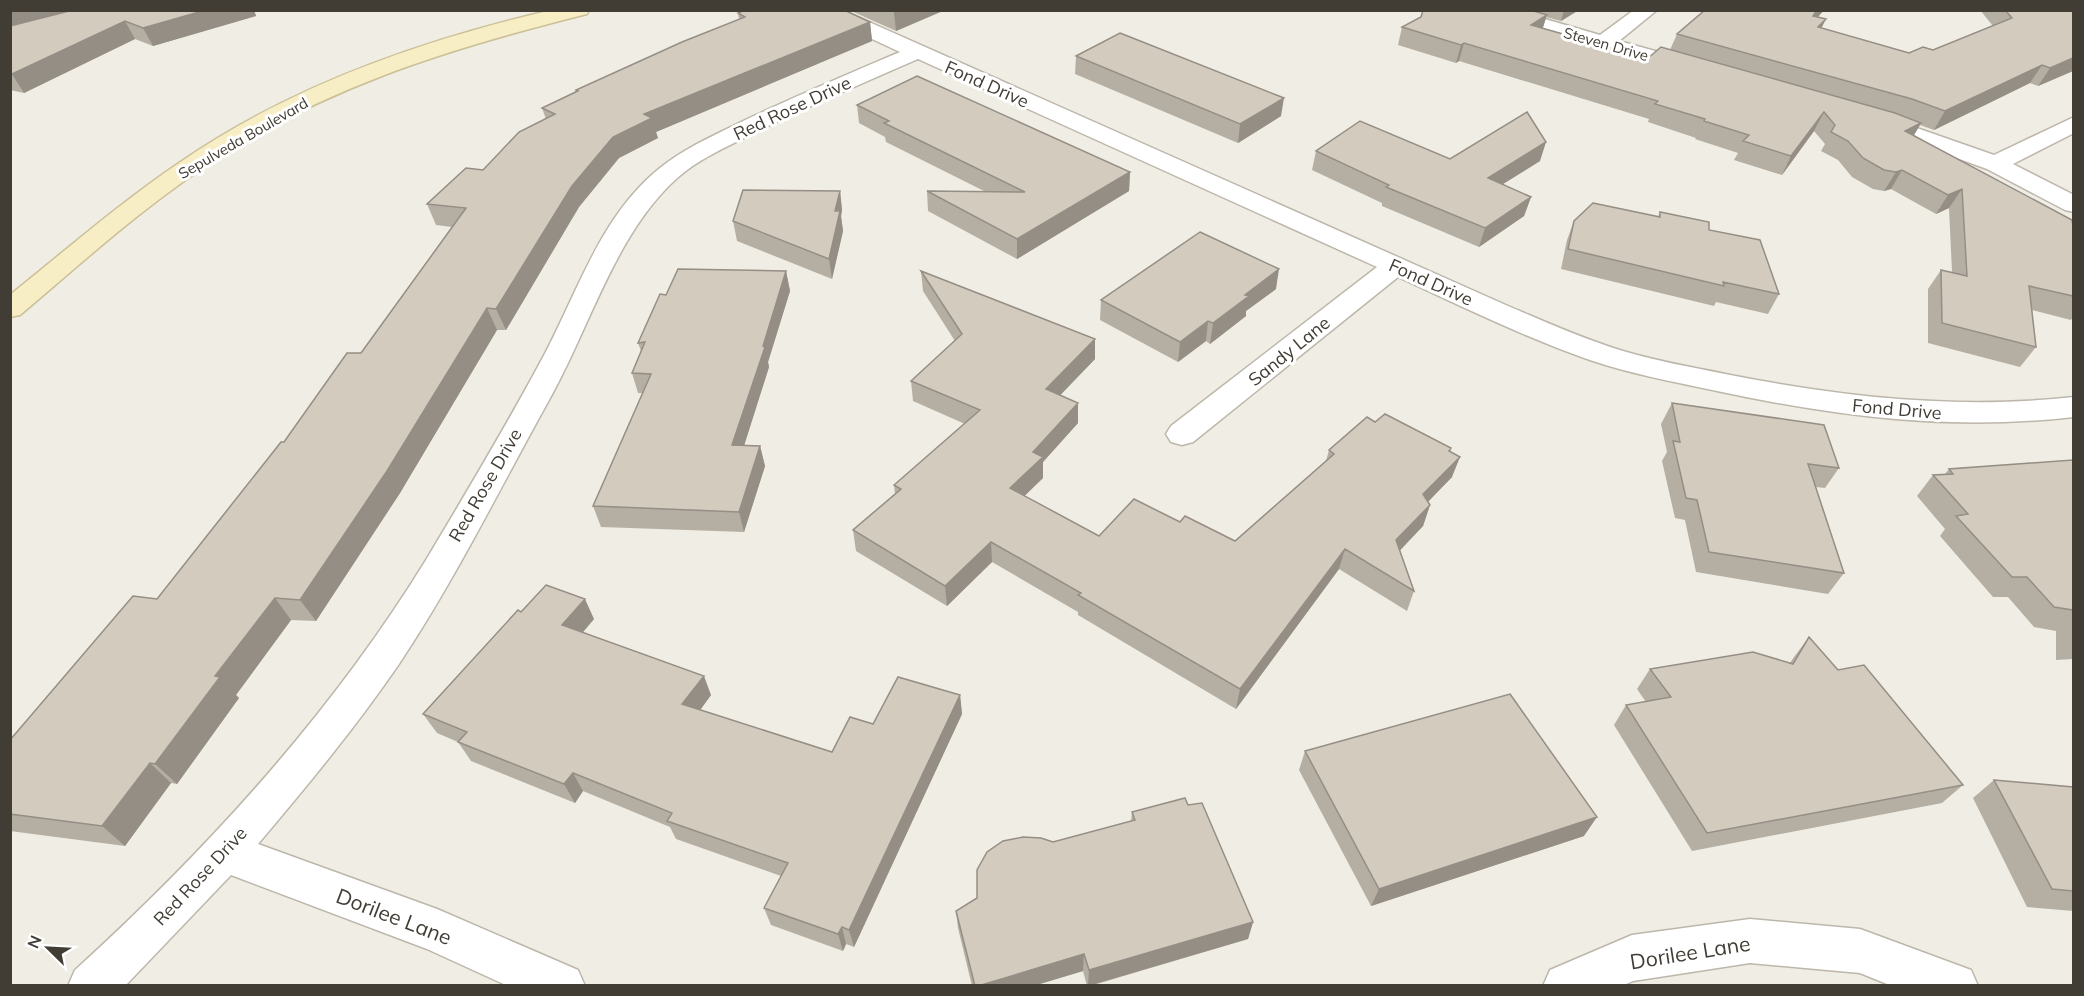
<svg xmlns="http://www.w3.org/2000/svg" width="2084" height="996" viewBox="0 0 2084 996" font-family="Mulish,sans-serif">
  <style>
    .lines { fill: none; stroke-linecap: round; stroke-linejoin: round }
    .minor-casing { stroke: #bdb7ab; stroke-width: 3 }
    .secondary-casing { stroke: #cbc098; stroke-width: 3 }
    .minor { fill: #fff; fill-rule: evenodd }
    .secondary { fill: #f8eec6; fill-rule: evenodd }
    .wall { fill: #b5afa3 }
    .shaded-wall { fill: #948e85 }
    .building { fill: #d3cbbe; stroke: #948e85; stroke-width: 1.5 }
    .labels { text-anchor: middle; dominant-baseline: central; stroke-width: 6; stroke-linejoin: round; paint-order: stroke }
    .far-street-label { font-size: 15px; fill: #413d35; stroke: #fff }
    .street-label { font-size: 18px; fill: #413d35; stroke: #fff }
    .near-street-label { font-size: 21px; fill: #413d35; stroke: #fff }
  </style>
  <rect width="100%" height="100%" fill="#f0ede4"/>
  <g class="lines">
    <g class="minor-casing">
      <path id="minor" d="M816 10H842L1508 306C1546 322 1583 339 1623 351 1656 361 1691 367 1725 374 1841 397 1955 410 2074 397V417C1951 431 1838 417 1717 391 1675 382 1631 374 1590 360 1524 337 1461 306 1398 277L1193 442 1182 445 1171 442 1166 434 1171 426 1377 267 918 59C861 84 804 108 748 136 723 149 696 160 675 180 615 235 589 329 549 400 500 488 455 580 399 664 356 727 307 786 258 844L437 909 578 970 585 986H508L427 949 231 875 125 986H68L75 970C208 849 332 713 426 560 465 495 505 428 541 361 577 295 599 217 660 168 683 149 711 137 737 124 791 98 846 75 900 52L818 14Z
        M1482 10H1514L1600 35 1634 10H1657L1619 41 1702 64 1705 69 1702 74 1694 75 1686 74 1484 14Z
        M1871 112 1994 155 2074 117V133L2013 164 2074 195V212L2065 210 1987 169 1863 124 1860 119 1863 114Z
        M1750 919 1860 929 1971 970 1978 986H1892L1860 973 1750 963 1633 981 1622 986H1543L1550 970 1632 935Z"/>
    </g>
    <g class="secondary-casing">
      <path id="secondary" d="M552 10H589L587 14C447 49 317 89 197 172 134 215 78 266 20 315L10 317V295C66 250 120 203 179 163 290 86 422 40 552 10Z"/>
    </g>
    <use href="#minor" class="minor"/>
    <use href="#secondary" class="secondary"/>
  </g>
  <path class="wall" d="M10 10 255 13 256 16 153 46 135 39 24 93 10 90Z
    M849 10H945L896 31Z
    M1423 10H1579L1561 21 1546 17 1543 28 1648 58 1670 50 1677 34 1824 10 1818 17 1821 28 1909 53 1933 50 1993 26 1980 10H2073V71L2038 86 2030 83 1934 130 1920 125 1914 135 2073 226V317L2071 320 2032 310 2036 347 2020 367 1928 343V289L1941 270 1952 272 1949 208 1936 214 1891 189 1884 191 1873 189 1852 177 1838 160 1821 151 1825 144 1814 131 1782 175 1734 160 1738 153 1695 139 1696 138 1648 122 1649 119 1459 61 1456 63 1398 45 1402 27 1421 17Z
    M738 13 870 22 872 41 656 132 658 138 619 158 579 207 506 330H497L400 493 316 621 291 620 236 695 239 698 177 784 171 783 125 846 10 831V740L157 599 361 353 452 227 436 225 427 204 483 170 546 119 542 108 576 91V90L739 19Z
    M1076 56 1281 116 1238 143 1075 74Z
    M857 105 1130 172 1129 191 1017 259 928 211 927 191 986 192 886 142 885 137 859 123Z
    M1316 151 1450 159 1540 161 1503 184 1531 197 1524 216 1479 247 1382 206V203L1312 170Z
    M840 191 842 210 841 216 843 231 832 279 737 241 733 221Z
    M1660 212 1709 230 1779 294 1768 314 1716 302 1714 306 1561 269 1567 240 1574 221 1658 217Z
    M786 271 790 291 768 362 769 367 744 445 760 446 765 466 744 532 601 527 593 506 643 393H638L632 373 641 351 638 343 666 295Z
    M921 271 1095 339V359L1060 395 1078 423 1043 462V478L1024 496 1099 536 1180 522 1235 541 1326 461 1329 450 1375 422 1451 448 1450 452 1452 477 1428 502 1430 505 1423 526 1400 550 1414 591 1407 611 1339 569 1236 709 1078 615V612L992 562 947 606 856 551 853 530 895 494 894 485 965 424 913 401 911 381 955 341 923 291Z
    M1276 289 1246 311V316L1210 344 1206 341 1178 362 1100 320 1101 300Z
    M1672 403 1839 468 1825 488 1816 487 1844 573 1828 594 1696 572 1685 520 1675 518 1662 461 1667 452 1661 424Z
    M2073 460V659L2056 660V631L2034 627 2008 597H1993L1940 536 1945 529 1917 496 1933 475 1945 474 1949 469Z
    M521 612 594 619 583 632 711 695 700 710 832 752 873 724 960 695 962 714 854 947 846 944 843 951 771 925 764 908 781 876 676 839 670 827 583 791 575 803 471 761 458 742 437 733 423 714Z
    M1809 637 1838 670 1963 785 1942 803 1692 851 1614 725 1626 705 1646 702 1637 689 1650 669 1790 663 1794 657Z
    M1305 751 1584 836 1371 906 1299 770Z
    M1994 780 2073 787V911L2027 907 1973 798Z
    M1188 805 1253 922 1248 939 1090 986H1087L1083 971 1033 986H972L958 928 956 911 977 898 1053 842 1131 821 1132 812Z"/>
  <path class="shaded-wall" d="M10 10H85L10 31Z
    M206 10H254L256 16 153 46 143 28Z
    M898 10H945L896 31 894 12Z
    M1564 10H1579L1561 21Z
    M1817 10H1824L1804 33 1813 16Z
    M1547 15 1541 33 1531 25Z
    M1826 19 1817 37 1818 27Z
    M125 21 135 39 24 93 12 74Z
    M870 22 872 41 656 132 658 138 619 158 579 207 506 330 496 309 572 186 613 137 644 114Z
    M1464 43 1459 61 1456 63 1461 45Z
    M2073 58V71L2038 86 2050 68Z
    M2042 65 2030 83 1934 130 1945 111Z
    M1284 98 1281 116 1238 143 1240 124Z
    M1824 112 1814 131 1782 175 1791 156Z
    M1921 123 1910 142 1905 131Z
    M1546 142 1540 161 1482 197 1488 178Z
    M1902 170 1891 189 1884 191 1896 172Z
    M1130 172 1129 191 1017 259V239Z
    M1962 189 1949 208 1936 214 1948 195Z
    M840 191 842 210 841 216 843 231 832 279 829 259 835 211Z
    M1531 197 1524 216 1479 247 1485 228Z
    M1279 269 1276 289 1246 311V316L1210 344 1213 323 1245 295Z
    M786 271 790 291 768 362 769 367 738 465 732 445Z
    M487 308 497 330 400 493 316 621 300 600Z
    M1208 321 1206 341 1178 362 1180 342Z
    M1095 339V359L1046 410V389Z
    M1078 403V423L1043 462V478L1011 509 1010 488 1033 452Z
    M760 446 765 466 744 532 739 512Z
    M1460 457 1452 477 1416 514 1423 494Z
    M1430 505 1423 526 1390 561 1396 540Z
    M991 542 992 562 947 606 945 586Z
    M1345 549 1339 569 1236 709 1240 689Z
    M275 598 291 620 236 695 239 698 177 784 155 764 215 676Z
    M585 599 594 619 572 645 562 625Z
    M704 676 711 695 690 724 682 704Z
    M960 695 962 714 854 947 849 930Z
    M150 763 171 783 125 846 102 826Z
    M573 773 583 791 575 803 564 784Z
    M1597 817 1584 836 1371 906 1379 889Z
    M1253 922 1248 939 1088 986 1089 970Z
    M842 927 846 944 843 951 838 934Z
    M1084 954 1083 971 1033 986H978Z"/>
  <path class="building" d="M73 10H206L143 28 125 21 12 74H10V26Z
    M745 10H844L870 22 644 114 652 118 613 137 572 186 496 309 487 308 387 471 300 600 275 598 215 676 220 677 155 764 150 763 102 826 10 814V740L133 596 157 599 281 442H284L347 353H361L466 208 427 204 466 168 483 170 519 132 555 114 542 108 578 91 576 90 682 42 745 17 738 13Z
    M1423 10H1530L1547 15 1531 25 1648 58 1661 47 1895 113 1921 123 1905 131 2072 220 2073 226V296L2029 286 2036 347 1942 323 1941 270 1967 276 1962 189 1948 195 1902 170 1896 172 1884 170 1863 158 1848 141 1831 132 1835 125 1824 112 1791 156 1743 141 1749 135 1704 121 1705 119 1655 104 1658 101 1464 43 1461 45 1402 27 1421 17Z
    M1705 10H1817L1813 16 1826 19 1818 27 1909 53 1923 47 1933 50 2012 18 2005 10H2073V58L2050 68 2042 65 1945 111 1912 99 1677 34Z
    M1120 33 1284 98 1240 124 1076 56Z
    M917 76 1130 172 1017 239 927 191 1025 192 884 123 889 121 857 105Z
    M1527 112 1546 142 1488 178 1531 197 1485 228 1386 187 1389 185 1316 151 1360 121 1450 159Z
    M743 190 840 191 835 211H840L829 259 733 221Z
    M1593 203 1660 217V212L1709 222V230L1760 240 1779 294 1723 282 1724 286 1568 249 1574 221Z
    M1200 232 1279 269 1245 295 1249 296 1213 323 1208 321 1180 342 1101 300Z
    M678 269 786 271 763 346 765 347 732 445 760 446 739 512 593 506 651 374 632 373 645 342 638 343 660 294 666 295Z
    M921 271 1095 339 1046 389 1078 403 1033 452 1043 457 1010 488 1099 536 1134 499 1180 522 1185 516 1235 541 1334 454 1329 450 1367 417 1375 422 1385 414 1451 448 1449 451 1460 457 1423 494 1430 505 1396 540 1414 591 1345 549 1240 689 1078 595 1081 593 991 542 945 586 853 530 901 489 894 485 980 410 911 381 962 334Z
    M1672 403 1824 425 1839 468 1808 464 1844 573 1709 552 1697 500 1686 498 1673 441 1680 442Z
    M2073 460V610L2054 607 2027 577H2012L1956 516 1968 514 1933 475 1953 474 1949 469Z
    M546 585 585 599 562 625 704 676 682 704 832 752 850 717 873 724 898 677 960 695 849 930 842 927 838 934 764 908 788 863 667 821 672 813 573 773 564 784 458 742 467 732 423 714 518 610 521 612Z
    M1809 637 1838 670 1864 665 1963 785 1707 833 1626 705 1671 697 1650 669 1753 652 1793 664Z
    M1510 694 1597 817 1379 889 1305 751Z
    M1994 780 2073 787V891L2052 889Z
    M1185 798 1188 805 1202 803 1253 922 1089 970 1084 954 978 986H975L956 911 977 898V870L987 852 1003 841 1023 837 1041 838 1053 842 1135 820 1132 812Z"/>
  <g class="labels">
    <g class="far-street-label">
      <text transform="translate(1606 44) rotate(16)">Steven Drive</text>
      <text transform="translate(243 138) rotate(-30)">Sepulveda Boulevard</text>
    </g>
    <g class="street-label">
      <text transform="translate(987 84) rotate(24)">Fond Drive</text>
      <text transform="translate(792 108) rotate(-25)">Red Rose Drive</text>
      <text transform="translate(1431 282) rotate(24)">Fond Drive</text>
      <text transform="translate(1289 351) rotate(-39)">Sandy Lane</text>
      <text transform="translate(1897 409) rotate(5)">Fond Drive</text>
      <text transform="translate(485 485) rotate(-60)">Red Rose Drive</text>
      <text transform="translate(200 876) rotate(-47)">Red Rose Drive</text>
    </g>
    <g class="near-street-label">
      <text transform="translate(394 916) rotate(21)">Dorilee Lane</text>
      <text transform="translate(1690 952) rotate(-9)">Dorilee Lane</text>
    </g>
  </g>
  <rect width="2084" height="996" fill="none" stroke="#413d35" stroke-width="24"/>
  <g transform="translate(48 948) rotate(294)" stroke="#ffffff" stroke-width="4.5" paint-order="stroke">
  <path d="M0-4.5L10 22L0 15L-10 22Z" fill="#413d35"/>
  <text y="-9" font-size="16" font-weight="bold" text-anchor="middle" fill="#413d35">N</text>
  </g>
</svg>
